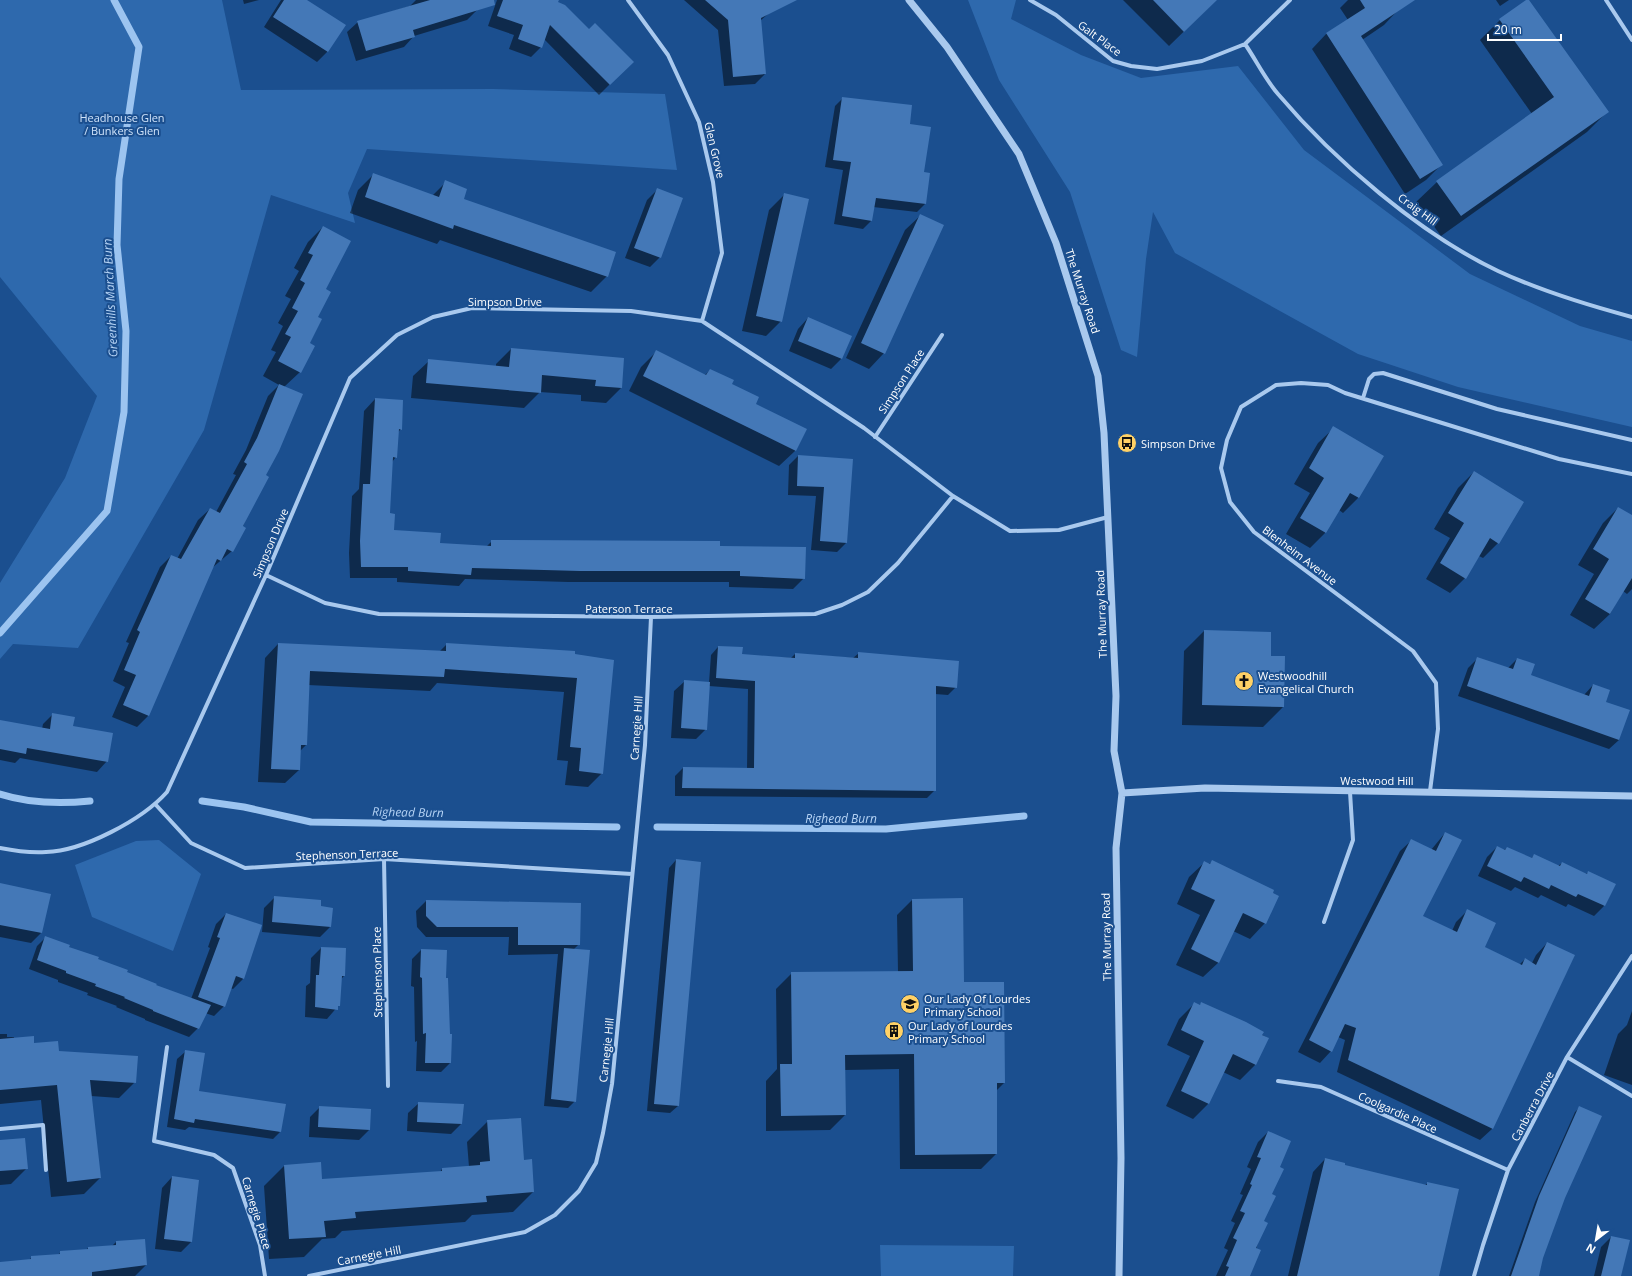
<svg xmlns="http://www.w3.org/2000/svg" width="1632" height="1276" viewBox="0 0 1632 1276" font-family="'Open Sans',sans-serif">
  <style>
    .green { fill: #2e69ad }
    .shadow { fill: #0007 }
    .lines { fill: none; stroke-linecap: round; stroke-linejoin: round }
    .stream { stroke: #9cc4f0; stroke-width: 7 }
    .building { fill: #4478b7 }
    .minor { stroke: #a9c9ee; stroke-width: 4 }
    .tertiary { stroke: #a9c9ee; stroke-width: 7 }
    .labels { text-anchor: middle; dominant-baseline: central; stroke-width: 4; stroke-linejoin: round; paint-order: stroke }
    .street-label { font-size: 11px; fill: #fff; stroke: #1b4f8f }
    .park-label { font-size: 11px; fill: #cfe3fa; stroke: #1b4f8f }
    .poi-label { font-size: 11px; fill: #fff; stroke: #1b4f8f; text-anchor: start }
    .water-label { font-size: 12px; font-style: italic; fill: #b5d3f5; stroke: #1b4f8f }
  </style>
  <rect width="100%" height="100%" fill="#1b4f8f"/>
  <path class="green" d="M0 0H222L241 90 493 89 665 94 677 170 367 149 348 193 355 223 271 195 204 430 78 648 13 644 0 659V583L65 478 97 396 0 277Z
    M968 0H1016L1011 19 1081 55 1141 78 1238 66 1304 150 1470 274 1580 326 1632 341V427L1458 387 1358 354 1175 253 1153 212 1146 259 1137 357 1121 350 1070 192 999 80Z
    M159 840 201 874 173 951 92 917 75 865 136 841Z
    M880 1245 1014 1246 1013 1276H881Z"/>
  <path class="shadow" d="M243 0H259L244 4Z
    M281 0H305L344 25 327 52 317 62 264 27Z
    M416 0H474L477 10 467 20 414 36 404 47 356 61 347 32 358 22 410 6Z
    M497 0H549L632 62 599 95 544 39 541 47 531 57 509 49 514 35 488 26Z
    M684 0H752L768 14 760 21 765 74 755 84 724 86 718 30Z
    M1123 0H1207L1210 6 1169 46Z
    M1348 0H1394L1399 9 1384 25 1362 40 1441 165 1426 180 1405 194 1312 49 1327 33 1348 20 1340 8Z
    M1496 0H1509L1500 6Z
    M1528 0 1607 112 1587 132 1441 236 1416 202 1437 182 1532 114 1480 40 1500 20Z
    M843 98 909 125 923 173 925 204 917 212 873 207 871 221 863 229 834 224 843 170 825 167 835 106Z
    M373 175 432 196 446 182 462 200 607 276 591 292 440 240 437 244 350 213 358 190Z
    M657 190 660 257 650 267 625 258 647 200Z
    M784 195 781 321 766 336 742 331 769 210Z
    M921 215 884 353 869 369 846 358 905 230Z
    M323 227 324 290 300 372 284 387 265 476 232 551 212 568 148 716 137 727 112 717 125 687 113 681 129 643 126 642 160 567 171 556 177 559 198 520 210 509 216 512 236 475 233 474 246 450 268 396 279 385 263 376 276 352 271 350 283 326 278 323 291 299 285 296 299 271 294 268 308 242Z
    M808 318 850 336 841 359 831 369 789 351 798 329Z
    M511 349 621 388 606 403 581 401V395L540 392 524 408 411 398 413 376 429 361 496 367V364Z
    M656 352 704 376 710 370 754 404 805 430 795 451 779 466 629 391 641 367Z
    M375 399 401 429 398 432 396 457 392 462 389 514 393 531 439 544 486 547 492 541 719 547 804 578 793 589 729 587V582H568L465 579 459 586 397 582V578H350L349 553 352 496 359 489 364 411Z
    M1334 428 1383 457 1358 498 1343 513 1339 510 1325 533 1310 548 1286 534 1310 493 1294 484 1318 443Z
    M798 456 852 460 846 543 837 552 811 550 816 496 788 495 789 465Z
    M1474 472 1498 543 1483 558 1479 556 1465 578 1450 593 1426 579 1450 538 1434 529 1458 488Z
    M1618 508 1632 516V589L1627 594 1623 591 1610 614 1594 629 1570 615 1594 574 1578 565 1603 523Z
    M1204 631 1270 657 1283 707 1263 727 1182 725 1184 651Z
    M278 644 439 652 447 644 574 652 602 773 588 787 565 785 568 761 557 760 564 692 437 683 430 691 308 685 306 745 300 751 299 770 285 783 258 782 265 658Z
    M718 647 741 655 791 658 795 654 853 658 859 653 956 687 948 695 935 694V790L927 798 675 796V776L683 768 747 769 748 689 709 686 706 729 696 739 671 738 674 691 685 681 709 683 711 655Z
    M1478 658 1508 668 1517 659 1529 676 1584 695 1593 685 1605 702 1619 740 1609 749 1458 696 1468 668Z
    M53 714 72 727 107 761 97 772 20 758 15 763 0 760V721L42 729 43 724Z
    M1445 833 1422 917 1452 931 1456 922 1467 911 1484 947 1519 965 1525 959 1532 963 1536 955 1547 943 1574 956 1492 1129 1480 1140 1337 1072 1345 1040 1338 1037 1331 1051 1320 1063 1298 1052 1400 851 1412 840 1431 850Z
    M1497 847 1504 850 1507 848 1531 859 1534 855 1558 866 1562 863 1586 874 1589 872 1604 906 1594 916 1568 904 1566 907 1541 895 1538 898 1515 887 1511 891 1478 876 1487 857Z
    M676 860 678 1106 670 1113 647 1111 669 868Z
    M1205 862 1209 864 1212 862 1265 923 1250 939 1233 931 1219 962 1203 977 1176 965 1200 915 1177 904 1189 877Z
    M0 885 41 933 31 943 0 937Z
    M275 897 319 907 330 927 320 937 262 932 264 908Z
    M912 900 963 983 1004 1083 996 1091V1154L981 1169H900L899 1069 845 1070V1115L830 1130 766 1131V1081L777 1069 776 989 792 973 898 972 897 915Z
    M426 901 579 944 574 949 575 1101 568 1108 544 1106 558 954 508 955 509 937H426L417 927 416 911Z
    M226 914 243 979 233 989 230 988 224 1006 214 1016 205 1013 198 1028 189 1037 145 1020V1019L116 1007 117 1006 87 995 88 993 58 982V980L29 969 37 946 46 937 155 986 191 999 210 948 208 947 216 924Z
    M321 948 344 976 341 979 339 1005 327 1019 305 1017 306 986 310 983 311 958Z
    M421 950 445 979 450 1063 441 1072 416 1071 417 1041 415 1042 414 987 411 986 412 959Z
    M1202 1003 1268 1038 1255 1065 1240 1080 1223 1072 1208 1104 1193 1119 1166 1106 1190 1056 1167 1045 1179 1019 1194 1004 1199 1006Z
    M1632 1011V1085L1604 1075 1618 1034 1627 1025Z
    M0 1034H7V1037H14V1039L59 1052 135 1082 119 1098 91 1096 100 1178 84 1194 51 1197 41 1100 0 1104Z
    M185 1052 198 1092 280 1132 273 1139 189 1127 185 1130 167 1127 177 1059Z
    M419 1103 463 1105 461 1124 451 1134 407 1131 408 1113Z
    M320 1107 370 1110 369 1130 359 1140 309 1137 310 1117Z
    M1580 1107 1564 1198 1542 1257 1538 1276H1509L1535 1202 1575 1112Z
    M488 1121 523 1161 531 1160 533 1192 513 1212 472 1215 465 1222 342 1231 335 1238 322 1239 304 1257 269 1259 264 1186 284 1166 321 1180 440 1172 442 1169 469 1167 467 1142Z
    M1268 1132 1278 1167 1249 1276H1216L1228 1250 1224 1248 1235 1223 1231 1221 1243 1195 1240 1194 1251 1169 1247 1167 1258 1142Z
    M0 1141 27 1168 11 1184 0 1185Z
    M1325 1159 1343 1166 1425 1185 1428 1183 1437 1276H1288L1313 1172Z
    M172 1177 191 1242 181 1252 155 1249 162 1188Z
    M1611 1237 1620 1276H1594L1601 1247Z
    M116 1242 146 1265 135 1276H0V1263L29 1260 32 1257 58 1255 61 1252 86 1250 88 1248 112 1246Z"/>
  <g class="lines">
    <path class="stream" d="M0 633 107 511 124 412 126 331 117 245 119 179 139 47 114 0
      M0 794C28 803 60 804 90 801
      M202 801 244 807 311 822 617 827
      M657 827 886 829 1024 816"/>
  </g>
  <path class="building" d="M284 0H307L346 25 328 52 273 17Z
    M430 0H494L495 5 413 30 415 37 366 51 357 21Z
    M503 0H559L558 2 565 5 589 29 595 23 634 62 610 85 550 25 542 48 518 39 523 25 497 16Z
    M705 0H797L761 18 766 74 733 77 728 20Z
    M1153 0H1217L1184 32Z
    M1360 0H1415L1361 36 1443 165 1420 179 1326 33 1365 8Z
    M1526 0H1529L1609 112 1461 216 1436 181 1554 97 1499 19Z
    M842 97 912 105 910 124 931 127 924 172 930 173 926 204 876 198 872 221 842 216 851 162 833 160Z
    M373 173 439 197 445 180 467 189 464 199 616 252 608 277 454 225 453 229 365 197Z
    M657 188 683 198 661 258 634 248Z
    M784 193 809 199 782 322 756 316Z
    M920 214 944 225 885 354 861 343Z
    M323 226 351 241 326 289 331 292 318 317 322 319 310 343 315 346 301 373 278 361 291 337 285 334 298 311 292 308 305 283 300 280 313 255 308 253Z
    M808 317 852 336 842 359 798 341Z
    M511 348 624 358 622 388 595 386 596 380 542 375 541 393 426 383 428 359 509 367Z
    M656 350 706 375 710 369 734 380 732 384 759 397 756 404 807 429 796 451 643 376Z
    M279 384 303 394 279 451 266 475 269 477 243 526 246 528 233 552 227 549 221 561 217 559 149 716 123 705 136 675 124 670 140 632 137 630 171 555 181 559 210 508 220 513 247 464 244 462 257 438Z
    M375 398 403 400 402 430 399 429 397 458 393 457 390 513 395 514 394 530 441 533 440 543 491 546V540L720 541V546L806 547 805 579 740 576V571H580L472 568 471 575 408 571V567H361L360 541 363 484H370Z
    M1333 426 1384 456 1359 498 1350 493 1326 533 1300 518 1324 478 1309 468Z
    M798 455 853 459 847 543 820 541 824 487 797 486Z
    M1474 471 1524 502 1499 544 1490 538 1466 579 1440 563 1464 523 1448 513Z
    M1618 507 1632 515V578L1610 614 1585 599 1609 559 1593 549Z
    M1204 630 1271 632V656H1285L1284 707 1202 705Z
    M278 643 446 651V643L575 651V654L614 660 603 774 579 771 581 748 570 747 577 678 445 669 444 677 310 671 307 745H301L300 770 271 769Z
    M718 646 743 647 742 654 795 658V653L858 658V652L959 661 957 688 936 686V791L682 788 683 767 754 768 755 681 716 678Z
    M1477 657 1513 669 1517 658 1535 664 1531 675 1589 696 1593 684 1610 690 1606 702 1630 710 1619 740 1467 686Z
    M684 680 710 682 707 730 681 728Z
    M52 713 75 717 73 726 113 733 108 762 27 748 26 754 0 749V720L50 729Z
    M1445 832 1462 840 1423 916 1457 932 1467 909 1496 923 1485 947 1522 965 1525 958 1536 965 1547 942 1575 955 1493 1129 1348 1060 1356 1028 1345 1024 1332 1052 1309 1040 1411 839 1436 851Z
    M1497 846 1505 850 1507 847 1532 858 1534 854 1560 866 1562 862 1587 874 1588 871 1616 884 1605 906 1578 894 1576 897 1551 885 1549 889 1524 877 1521 882 1487 866Z
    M676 859 701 862 679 1106 654 1104Z
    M1212 860 1274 890 1273 893 1279 896 1266 924 1243 913 1219 963 1191 949 1215 900 1191 889 1204 861 1210 864Z
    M0 883 51 894 42 933 0 925Z
    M274 896 321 900V906L333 908 331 927 272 922Z
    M963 898 964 982H1004L1005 1083H997V1154L915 1155 914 1054 845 1055 846 1115 781 1116 780 1064H792L791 972 913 971 912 899Z
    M426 900 581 903 580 945H518V927H437L426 916Z
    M226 913 262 925 244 979 236 976 225 1007 198 997 220 938 217 937Z
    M45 936 70 945 69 947 99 957 98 959 128 970 127 972 157 984 156 985 211 1005 199 1029 153 1011V1010L124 998 125 997 95 986 96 984 66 973V971L37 960Z
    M321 947 346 948 345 976H342L340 1006H338V1010L315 1007 316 975H319Z
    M564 948 590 950 576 1102 551 1099Z
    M421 949 447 950 446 978H448L450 1034H452L451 1063H425L426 1033 423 1034 422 978 420 977Z
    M1194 1002 1200 1005 1201 1002 1246 1022 1264 1032 1262 1035 1269 1038 1256 1065 1233 1054 1209 1104 1181 1091 1204 1041 1181 1030Z
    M34 1036V1043L58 1041 59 1051 138 1056 136 1083 90 1080 101 1178 67 1182 57 1085 0 1090V1039Z
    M185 1050 205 1053 199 1091 286 1104 281 1132 195 1119 194 1123 174 1119Z
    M418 1102 464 1104 462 1124 417 1122Z
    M319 1106 371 1109 370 1130 318 1127Z
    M1579 1106 1602 1116 1565 1198 1543 1258 1539 1276H1511L1539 1196Z
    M521 1118 524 1160 532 1159 534 1192 486 1196 487 1202 355 1212 356 1218 324 1221 326 1237 289 1239 284 1165 321 1162 322 1179 442 1171V1168L480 1165V1162L490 1161 487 1120Z
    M1268 1131 1291 1141 1280 1167 1284 1169 1272 1194 1276 1196 1264 1221 1268 1223 1256 1248 1261 1250 1250 1276H1225L1229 1267 1226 1266 1237 1240 1233 1238 1245 1213 1240 1211 1252 1185 1250 1184 1261 1158 1257 1157Z
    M25 1138 28 1169 0 1171V1140Z
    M1325 1158 1345 1163V1165L1427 1185V1182L1459 1189 1439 1276H1297Z
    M172 1176 199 1180 192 1242 164 1239Z
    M1611 1236 1630 1240 1621 1276H1601Z
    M145 1239 147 1265 92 1272V1276H0V1262L31 1259V1256L60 1254V1251L88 1249V1247L116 1245V1241Z"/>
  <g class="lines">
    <path class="minor" d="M628 0 668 55 699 122 713 182 722 253 702 321
      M1030 0 1056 15 1113 61 1131 66 1157 69 1202 61 1245 44 1290 0
      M1606 0 1632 40
      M1245 44C1256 60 1265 79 1278 94 1334 160 1420 234 1498 271 1541 291 1587 305 1632 317
      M1363 398 1369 379 1374 374 1383 373 1497 409 1632 440
      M875 437 942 335
      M266 575 325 603 379 614 651 617 815 614 842 605 868 592 898 563 953 496
      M1430 791 1438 729 1436 683 1413 651 1254 532 1230 502 1221 468 1227 440 1241 407 1276 385 1301 383 1328 385 1345 393 1559 459 1632 474
      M156 805 191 843 245 868 384 859 632 874
      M0 848C15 851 30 853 46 852 83 851 142 820 167 792L266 575 350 378 397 335 433 317 472 308 631 311 702 321 864 428 953 496 1010 531 1059 530 1108 517
      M384 859 388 1086
      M1324 922 1353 840 1350 792
      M167 1047 154 1141 214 1155 233 1168 260 1245 265 1276
      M1567 1057 1632 1096
      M1278 1081 1321 1087 1508 1170
      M0 1129 43 1125 46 1170
      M309 1276 525 1232 555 1215 579 1191 596 1163 603 1133 612 1084 645 745 651 617
      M1474 1276 1483 1245 1508 1170 1567 1057 1632 956"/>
    <path class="tertiary" d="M909 0 947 47 1019 154 1056 243 1098 376 1104 433 1111 587 1116 696 1114 751 1122 793 1116 848 1121 1158 1119 1276
      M1122 793 1205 788 1632 796"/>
  </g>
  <defs>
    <g id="bus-disc" transform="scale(1)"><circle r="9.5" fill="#ffd166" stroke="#1b4f8f"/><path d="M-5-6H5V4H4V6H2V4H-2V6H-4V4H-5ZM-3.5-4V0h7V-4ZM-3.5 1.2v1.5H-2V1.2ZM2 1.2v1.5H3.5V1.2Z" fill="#111"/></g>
    <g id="church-disc" transform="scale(1)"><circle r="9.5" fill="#ffd166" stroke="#1b4f8f"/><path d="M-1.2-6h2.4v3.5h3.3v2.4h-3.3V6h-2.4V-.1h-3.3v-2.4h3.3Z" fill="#111"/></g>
    <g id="school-disc" transform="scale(1)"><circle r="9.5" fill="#ffd166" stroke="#1b4f8f"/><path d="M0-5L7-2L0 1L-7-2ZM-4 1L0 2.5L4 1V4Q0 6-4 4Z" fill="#111"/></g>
    <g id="building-disc" transform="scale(1)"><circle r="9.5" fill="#ffd166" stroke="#1b4f8f"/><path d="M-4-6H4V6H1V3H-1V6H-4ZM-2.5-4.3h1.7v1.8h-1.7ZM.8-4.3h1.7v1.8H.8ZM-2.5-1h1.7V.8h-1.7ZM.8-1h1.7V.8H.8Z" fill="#111"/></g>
  </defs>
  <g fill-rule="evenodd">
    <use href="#bus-disc" x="1127" y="443"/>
    <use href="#church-disc" x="1244" y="681"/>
    <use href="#school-disc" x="910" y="1004"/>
    <use href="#building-disc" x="894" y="1031"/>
  </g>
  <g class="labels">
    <g class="street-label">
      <text transform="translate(1100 38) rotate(36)">Galt Place</text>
      <text transform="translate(715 150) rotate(77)">Glen Grove</text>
      <text transform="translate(1418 209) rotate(36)">Craig Hill</text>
      <text transform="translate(1083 291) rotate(72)">The Murray Road</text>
      <text x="505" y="301">Simpson Drive</text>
      <text transform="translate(901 381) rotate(-57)">Simpson Place</text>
      <text transform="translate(270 543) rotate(-67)">Simpson Drive</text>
      <text transform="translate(1300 555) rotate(37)">Blenheim Avenue</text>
      <text x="629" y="608">Paterson Terrace</text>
      <text transform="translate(1101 614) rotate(-92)">The Murray Road</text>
      <text transform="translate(636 728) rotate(-86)">Carnegie Hill</text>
      <text x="1377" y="780">Westwood Hill</text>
      <text transform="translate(347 854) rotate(-2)">Stephenson Terrace</text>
      <text transform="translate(1106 937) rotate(-91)">The Murray Road</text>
      <text transform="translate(377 972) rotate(-91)">Stephenson Place</text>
      <text transform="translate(606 1050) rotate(-84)">Carnegie Hill</text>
      <text transform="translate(1532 1106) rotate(-62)">Canberra Drive</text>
      <text transform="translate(1398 1112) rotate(24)">Coolgardie Place</text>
      <text transform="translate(257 1213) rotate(73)">Carnegie Place</text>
      <text transform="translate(369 1255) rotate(-11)">Carnegie Hill</text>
    </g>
    <g class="park-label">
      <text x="122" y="117">Headhouse Glen<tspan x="122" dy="13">/ Bunkers Glen</tspan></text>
    </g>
    <g class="poi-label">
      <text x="1141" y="443">Simpson Drive</text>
      <text x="1258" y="675">Westwoodhill<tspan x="1258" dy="13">Evangelical Church</tspan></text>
      <text x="924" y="998">Our Lady Of Lourdes<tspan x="924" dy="13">Primary School</tspan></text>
      <text x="908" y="1025">Our Lady of Lourdes<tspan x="908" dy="13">Primary School</tspan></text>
    </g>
    <g class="water-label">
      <text transform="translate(110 298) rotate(-93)">Greenhills March Burn</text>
      <text transform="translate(408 812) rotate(1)">Righead Burn</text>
      <text x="841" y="818">Righead Burn</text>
    </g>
  </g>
  <g transform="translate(1596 1240) rotate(211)" stroke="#1b4f8f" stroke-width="3" paint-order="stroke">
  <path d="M0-3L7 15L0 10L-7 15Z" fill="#ffffff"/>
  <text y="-6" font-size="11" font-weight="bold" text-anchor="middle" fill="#ffffff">N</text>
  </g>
  <path d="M1488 34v6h73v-6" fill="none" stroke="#ffffff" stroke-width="2"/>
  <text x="1494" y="34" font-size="12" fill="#ffffff" stroke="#1b4f8f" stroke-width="3" paint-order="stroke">20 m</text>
</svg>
